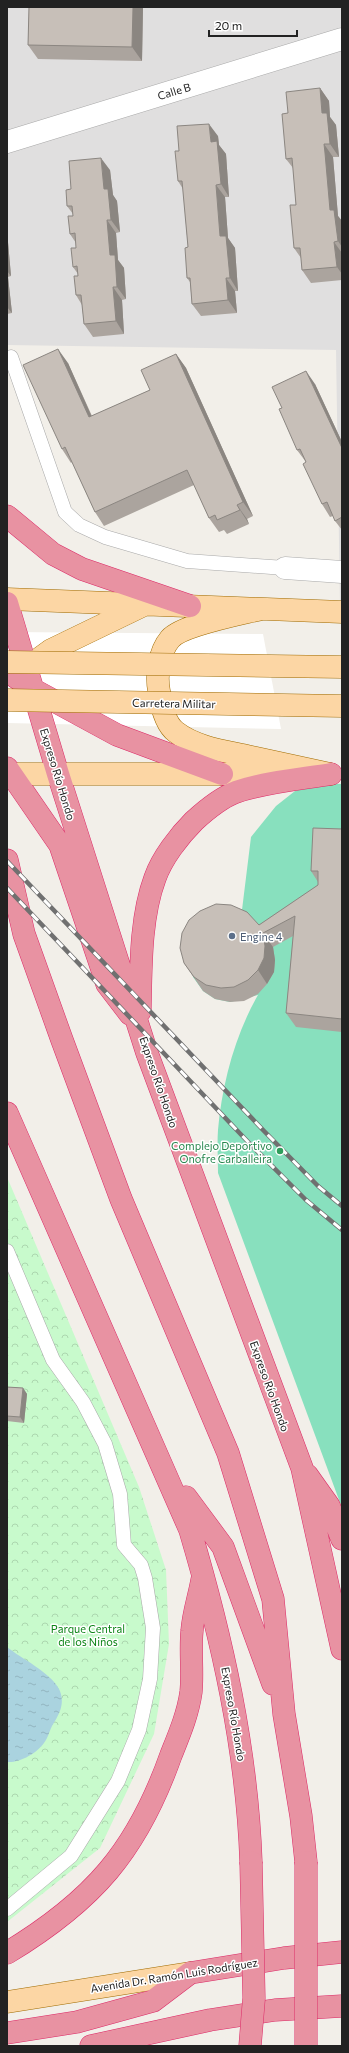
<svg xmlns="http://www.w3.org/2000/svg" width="349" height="2053" viewBox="0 0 349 2053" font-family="Commissioner,sans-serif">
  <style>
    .residential { fill: #e0dfdf }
    .park { fill: url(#park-crowns) }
    .pitch { fill: #88e0be }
    .water { fill: url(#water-ripples) }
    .pier { fill: #fff }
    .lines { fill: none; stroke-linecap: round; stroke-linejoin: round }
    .lane-casing { stroke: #a9a9a9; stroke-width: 15 }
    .street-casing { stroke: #a9a9a9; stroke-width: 23 }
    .primary-casing { stroke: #a06b00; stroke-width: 23 }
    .highway-casing { stroke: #dc2a67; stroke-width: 23 }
    .lane { stroke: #fff; stroke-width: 14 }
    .street { stroke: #fff; stroke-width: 22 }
    .primary { stroke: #fcd6a4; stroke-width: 22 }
    .highway { stroke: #e892a2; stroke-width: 22 }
    .rail-casing { stroke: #707070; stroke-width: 4.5 }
    .rail { stroke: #fff; stroke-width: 3; stroke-dasharray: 9; stroke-linecap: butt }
    .primary-bridge-casing { stroke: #a06b00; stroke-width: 23; stroke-linecap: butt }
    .highway-bridge-casing { stroke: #dc2a67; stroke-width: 23; stroke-linecap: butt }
    .primary-bridge { stroke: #fcd6a4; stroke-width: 22 }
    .highway-bridge { stroke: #e892a2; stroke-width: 22 }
    .wall { fill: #aba49e }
    .shaded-wall { fill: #8b8681 }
    .building { fill: #c7bfb8; stroke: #8b8681 }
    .service-dot { fill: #5c6f8a; stroke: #fff; stroke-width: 1.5 }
    .leisure-dot { fill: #2e9e5b; stroke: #fff; stroke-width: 1.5 }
    .labels { text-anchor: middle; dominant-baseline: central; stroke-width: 3; stroke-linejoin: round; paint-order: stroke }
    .street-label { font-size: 11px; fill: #222; stroke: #fff }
    .service-label { font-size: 11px; fill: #4e5e75; stroke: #fff; text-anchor: start }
    .leisure-label { font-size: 11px; fill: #27864d; stroke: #fff; text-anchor: end }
    .park-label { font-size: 11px; fill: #0c8416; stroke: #fff }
  </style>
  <defs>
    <pattern id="park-crowns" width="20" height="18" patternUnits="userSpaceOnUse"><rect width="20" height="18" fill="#c8facc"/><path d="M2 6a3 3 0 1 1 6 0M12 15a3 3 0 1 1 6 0" fill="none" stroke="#acd6af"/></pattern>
    <pattern id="water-ripples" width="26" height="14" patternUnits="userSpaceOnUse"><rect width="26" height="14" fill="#aad3df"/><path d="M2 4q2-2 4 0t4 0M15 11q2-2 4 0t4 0" fill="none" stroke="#92b5bf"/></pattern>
  </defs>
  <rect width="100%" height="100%" fill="#f2efe9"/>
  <path class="residential" d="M7 7H342V606H340L336 350 7 345Z"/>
  <path class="park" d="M7 1177 139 1487 166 1570 169 1644 154 1734 100 1848 7 1922Z"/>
  <path class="pitch" d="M318 783 342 784V1508L218 1173C218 1158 217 1144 218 1130 222 1084 235 1035 258 995L230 1002 215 999 203 991 193 977 190 962 241 918 251 837 276 806 295 791Z"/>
  <path class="water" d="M7 1647C22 1659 50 1672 59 1689 66 1703 59 1715 52 1726 49 1732 48 1738 44 1743 37 1753 20 1763 7 1762Z"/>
  <path class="pier" d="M7 632 263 634 281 729 7 723Z"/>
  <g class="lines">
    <g class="lane-casing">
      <path id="lane" d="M11 357 65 512 79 525 105 537 187 561 285 568
        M7 1251 53 1360 83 1402 105 1444 120 1494 124 1545 141 1565 145 1578 153 1628 150 1679 139 1730 118 1781 71 1856 7 1909"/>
    </g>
    <g class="street-casing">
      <path id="street" d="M7 142 342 39
        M285 568 342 572"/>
    </g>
    <g class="primary-casing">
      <path id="primary" d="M7 599 342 612
        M261 609C241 614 182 625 170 639 159 652 156 675 159 691 161 705 165 724 176 732 195 747 224 751 247 756 275 762 303 768 330 774
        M25 669 51 650 142 606
        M7 774H290
        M7 2002 190 1973"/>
    </g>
    <g class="highway-casing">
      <path id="highway" d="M7 516 53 554 82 569 190 606
        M7 603 58 774 147 1053 302 1468 342 1649
        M7 671 34 690 117 735 222 774
        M7 768 60 845 107 984 130 1014
        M7 860 24 934 62 1040 121 1199 228 1453 273 1599 284 1714 301 1816 306 1862
        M140 1011C141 969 140 918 155 878 162 858 179 836 194 821 206 810 220 798 236 792 266 782 300 779 331 774
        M7 1113 190 1530C222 1638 247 1749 251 1862
        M307 1475 329 1506 342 1539
        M186 1497 223 1547 273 1684
        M7 1953C93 1901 137 1851 171 1755 179 1735 188 1714 191 1692 193 1672 190 1651 192 1631 193 1614 199 1597 202 1580
        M7 2033 77 2022 153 2001 190 1973 284 1958 342 1952
        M91 2046 210 2020 275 2010 342 2006"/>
    </g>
    <use href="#lane" class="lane"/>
    <use href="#street" class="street"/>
    <use href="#primary" class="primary"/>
    <use href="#highway" class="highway"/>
    <g class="rail-casing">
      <path id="rail" d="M7 861 264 1131 318 1186 342 1206
        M7 888 250 1144 306 1200 342 1230"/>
    </g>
    <use href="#rail" class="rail"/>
    <g class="primary-bridge-casing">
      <path id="primary-bridge" d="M7 662 342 667
        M7 700 342 706"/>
    </g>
    <g class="highway-bridge-casing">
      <path id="highway-bridge" d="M306 1862V2046
        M250 2046 254 1998 251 1862"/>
    </g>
    <use href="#primary-bridge" class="primary-bridge"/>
    <use href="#highway-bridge" class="highway-bridge"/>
  </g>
  <path class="wall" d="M29 7H143L142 61 38 59 28 45Z
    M320 88 329 101 330 117 336 125 339 157H333L338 216 342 221V280L311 283 302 270 301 258 294 248 296 205 293 168 286 159 288 113Z
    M218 136 219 145 226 154 229 197H225L228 238 235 248 238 291H235L237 313 201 316 192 304 190 282 187 278 188 247 183 189 178 181Z
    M110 170 113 195 117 201 120 232 116 233 118 260 124 268 126 299 122 300 124 334 93 337 84 324 82 305 76 295 78 274 73 267 76 248V243L70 234 73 214 67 206 71 189Z
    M7 231 11 276 8 277 12 313 7 314Z
    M176 354 186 368 253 516 247 519 249 524 227 534 224 530 219 532 209 518 194 485 104 526 95 512 72 462 71 463 62 449 68 363 92 416 150 390Z
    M315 384 342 442V530L335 521 333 516 330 517 322 504 306 462 297 450Z
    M342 829V1032L296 1027 286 1013 293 936 273 947 275 960 274 972 267 984 258 994 244 1001 230 1002 215 999 203 991 184 963 259 925 318 885V882L311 871Z
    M7 1387 23 1388 27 1394 24 1423 7 1421Z"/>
  <path class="shaded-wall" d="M133 7H143L142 61 132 47Z
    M7 17 8 18 7 44Z
    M320 88 329 101 330 117 336 125 339 157 330 144 322 113Z
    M209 124 218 136 219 145 226 154 229 197 221 184 211 142Z
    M324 144 333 157 338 216 342 221V247L338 241 330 210Z
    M101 158 110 170 113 195 117 201 120 232 111 220 104 189Z
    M216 185 225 197 228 238 235 248 238 291 230 278 220 236Z
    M107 220 116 233 118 260 124 268 126 299 117 287 110 255Z
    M7 231 11 276 7 271Z
    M334 242 342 253V274L337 267Z
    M7 275 8 277 12 313 7 307Z
    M226 278 235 291 237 313 228 300Z
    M113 287 122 300 124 334 116 321Z
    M58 349 68 363 98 431 89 417Z
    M176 354 186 368 253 516 243 502Z
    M306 371 315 384 342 442V448Z
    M237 505 247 519 249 524 240 510Z
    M263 933 273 947 275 960 274 972 267 984 258 970Z
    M23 1388 27 1394 24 1423 20 1417Z"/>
  <path class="building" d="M29 7H133L132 47 28 45Z
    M320 88 322 113H327L330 144H324L325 153 330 210H334L338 241 334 242 337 267 302 270 300 248H294L290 205H296L292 158 286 159 282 114 288 113 286 92Z
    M209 124 211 142 217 141 221 184 216 185 220 236H226L230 278H226L228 300 192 304 190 278H187L185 248 188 247 182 181H178L175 151H179L177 126Z
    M101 158 104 189H108L111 220H107L110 255H115L117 287H113L116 321 84 324 81 295H76L74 276H78L77 266 73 267 71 248H76L75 233 70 234 68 216H73L72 206H67L66 190 71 189 69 161Z
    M58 349 89 417 150 390 141 370 176 354 243 502 237 505 240 510 217 520 215 515 209 518 187 470 95 512 65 447 62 449 23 365Z
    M306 371 342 448V517L335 521 327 502 322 504 303 464 306 462 300 449 297 450 279 409 282 408 272 387Z
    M313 828 342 829V1019L286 1013 295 916 263 933 265 946 264 958 258 970 248 980 234 987 221 988 206 985 194 977 184 963 180 948 182 933 189 920 200 911 216 904 231 905 247 912 259 925 318 885V871H311Z
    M7 1387 23 1388 20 1417 7 1416Z"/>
  <circle class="service-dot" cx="232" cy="936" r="4"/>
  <circle class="leisure-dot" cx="280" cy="1151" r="4"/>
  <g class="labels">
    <g class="street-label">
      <text transform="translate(174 91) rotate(-17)">Calle B</text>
      <text transform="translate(174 703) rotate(1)">Carretera Militar</text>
      <text transform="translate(58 774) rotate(73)">Expreso Río Hondo</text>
      <text transform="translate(159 1082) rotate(71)">Expreso Río Hondo</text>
      <text transform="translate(270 1386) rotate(70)">Expreso Río Hondo</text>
      <text transform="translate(234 1714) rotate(80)">Expreso Río Hondo</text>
      <text transform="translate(174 1975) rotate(-9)">Avenida Dr. Ramón Luis Rodríguez</text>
    </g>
    <g class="service-label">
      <text x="240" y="936">Engine 4</text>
    </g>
    <g class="leisure-label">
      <text x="272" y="1145">Complejo Deportivo<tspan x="272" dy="13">Onofre Carballeira</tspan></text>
    </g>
    <g class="park-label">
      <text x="88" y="1628">Parque Central<tspan x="88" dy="13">de los Niños</tspan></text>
    </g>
  </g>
  <rect width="349" height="2053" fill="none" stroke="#222222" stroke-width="16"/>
  <path d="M209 30v6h88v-6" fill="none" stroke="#222222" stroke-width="2"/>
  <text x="215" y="30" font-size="12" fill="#222222" stroke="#ffffff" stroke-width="3" paint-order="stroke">20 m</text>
</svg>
